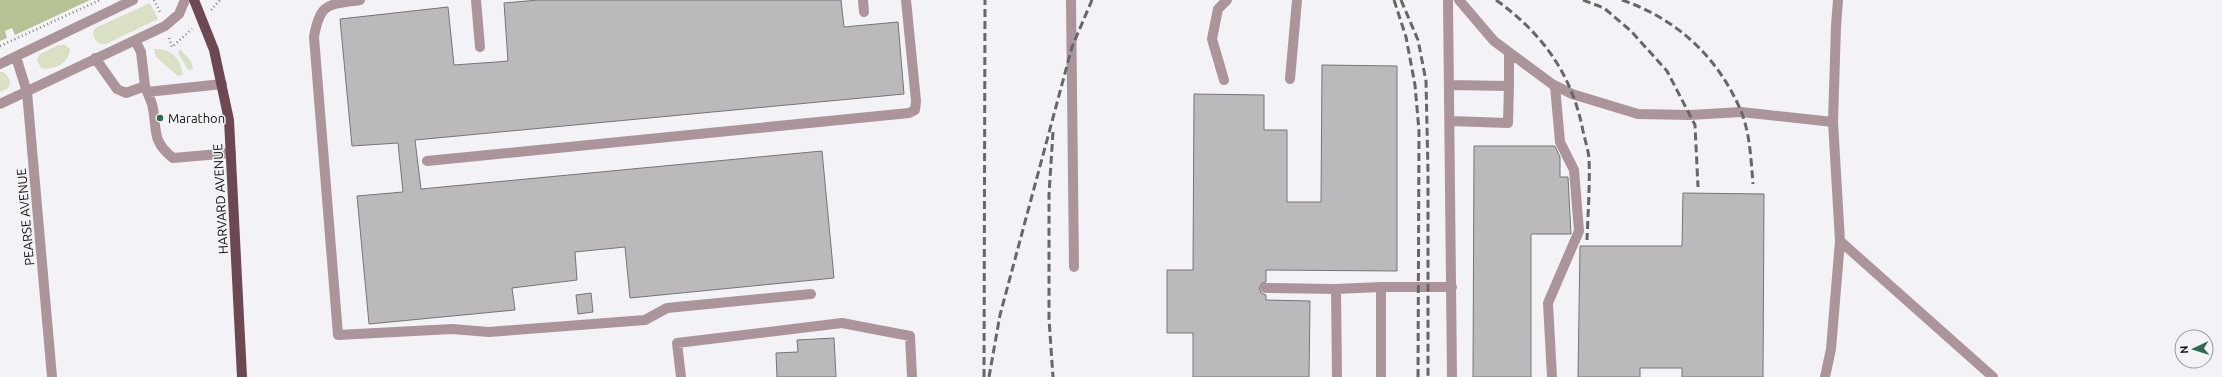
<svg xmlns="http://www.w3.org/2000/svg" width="2222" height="377" viewBox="0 0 2222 377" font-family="Ubuntu,sans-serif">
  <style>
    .green { fill: #d9e0c4 }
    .forest { fill: #b6c194 }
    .building { fill: #bbb9bc; stroke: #767478 }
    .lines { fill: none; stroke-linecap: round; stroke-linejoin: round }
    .path { stroke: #818183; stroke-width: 2.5; stroke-dasharray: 1 3; stroke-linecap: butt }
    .minor { stroke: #ab959a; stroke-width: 10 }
    .major { stroke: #6d4852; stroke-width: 10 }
    .rail { stroke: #676769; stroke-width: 3; stroke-dasharray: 8 4; stroke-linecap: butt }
    .poi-dot { fill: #316a52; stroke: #f3f3f7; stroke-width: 1.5 }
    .labels { text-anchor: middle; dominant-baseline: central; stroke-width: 3; stroke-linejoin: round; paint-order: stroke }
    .poi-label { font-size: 13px; fill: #121213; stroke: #f3f3f7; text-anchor: start }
    .street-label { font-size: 13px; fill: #121213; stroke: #f3f3f7 }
  </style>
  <rect width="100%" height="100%" fill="#f3f3f7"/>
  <path class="green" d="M150 3 158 19 106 44C98 44 95 42 93 33L95 28Z
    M58 45H65L70 49C70 63 53 71 41 68L37 60 40 54Z
    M154 49C172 49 180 58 183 75L178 76 156 57Z
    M180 49 191 61 193 69 188 70 178 53Z
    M0 72H3C9 76 12 81 8 88L0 92Z"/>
  <path class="forest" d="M0 0H90L15 35 12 28 5 31 7 38 0 41Z"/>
  <path class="building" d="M538 0H841L844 27 898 22 904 94 415 140 421 189 822 151 834 278 630 298 625 247 575 252 577 280 512 288 515 310 369 324 357 196 403 192 398 143 352 146 340 19 448 7 454 65 496 62 508 61 504 3Z
    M1322 65 1397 66V271L1266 270V282L1262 283 1259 288 1261 293 1266 295V300L1310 301 1309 377H1193V333H1167V270H1193L1194 94 1264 95V130H1287V202H1321Z
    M1474 146H1555L1560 157V177H1568L1571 234H1531V377H1473Z
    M1683 193 1764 194 1763 377H1682V368H1640V377H1578L1580 246H1682Z
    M591 293 593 312 578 314 576 295Z
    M834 338 836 377H777L776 353 798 352 797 340Z"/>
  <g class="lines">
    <path class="path" d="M154 0 161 14
      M211 10 220 0
      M169 38 172 47 192 29
      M0 46 100 0"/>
    <path class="minor" d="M360 0C328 5 320 2 314 37L338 335 452 329 489 332 645 320 667 308 811 294
      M476 0 480 47
      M863 0 864 12
      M1071 0 1074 267
      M1448 0 1452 377
      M1459 0 1494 41 1552 84 1572 94 1638 114 1690 115 1741 112 1833 122
      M135 40 141 52 145 86
      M16 57 27 92 52 377
      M95 58 117 89 126 93 145 86C147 92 150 98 152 104 158 128 150 140 173 158L231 153
      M0 64 133 0
      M1290 79 1297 0
      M1224 80 1212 39 1218 9 1227 0
      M1449 85 1509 86V53
      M147 92 222 84
      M0 104 165 26 179 14 185 0
      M1450 121 1508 123 1509 86
      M427 161 909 113 915 110 916 101 906 0
      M1840 241 1993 377
      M1381 287H1452
      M1265 288 1336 289
      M681 377 677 343 842 323 910 336 912 377
      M1337 377 1336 289 1381 287V377
      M1552 377 1548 303 1579 231 1574 170 1560 142 1555 86
      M1825 377 1831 349 1840 241 1833 122 1836 26 1838 0"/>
    <path class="major" d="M194 0 214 50 229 120 242 377"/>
    <path class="rail" d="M1394 0 1406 37 1415 85 1419 131 1418 377
      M1401 0 1418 40 1426 81 1428 172V377
      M1496 0C1542 33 1572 74 1583 131 1585 140 1588 149 1589 158 1590 185 1588 213 1587 240
      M1583 0 1604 8 1631 31 1667 71 1695 125 1698 187
      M1622 0C1677 19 1718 57 1741 111 1750 133 1751 160 1753 184
      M1053 132 1049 194V319L1053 377
      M984 377 985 0
      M989 377 1000 315 1072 47 1092 0"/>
  </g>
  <circle class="poi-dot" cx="160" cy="118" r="4"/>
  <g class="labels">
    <g class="poi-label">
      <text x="168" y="118">Marathon</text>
    </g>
    <g class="street-label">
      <text transform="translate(220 199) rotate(-93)">HARVARD AVENUE</text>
      <text transform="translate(25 217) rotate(-95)">PEARSE AVENUE</text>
    </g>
  </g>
  <g transform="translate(2194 349) rotate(266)"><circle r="19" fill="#f3f3f7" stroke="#99999c"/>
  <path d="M0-3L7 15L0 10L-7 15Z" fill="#316a52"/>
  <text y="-6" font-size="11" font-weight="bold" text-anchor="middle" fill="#121213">N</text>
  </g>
</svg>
